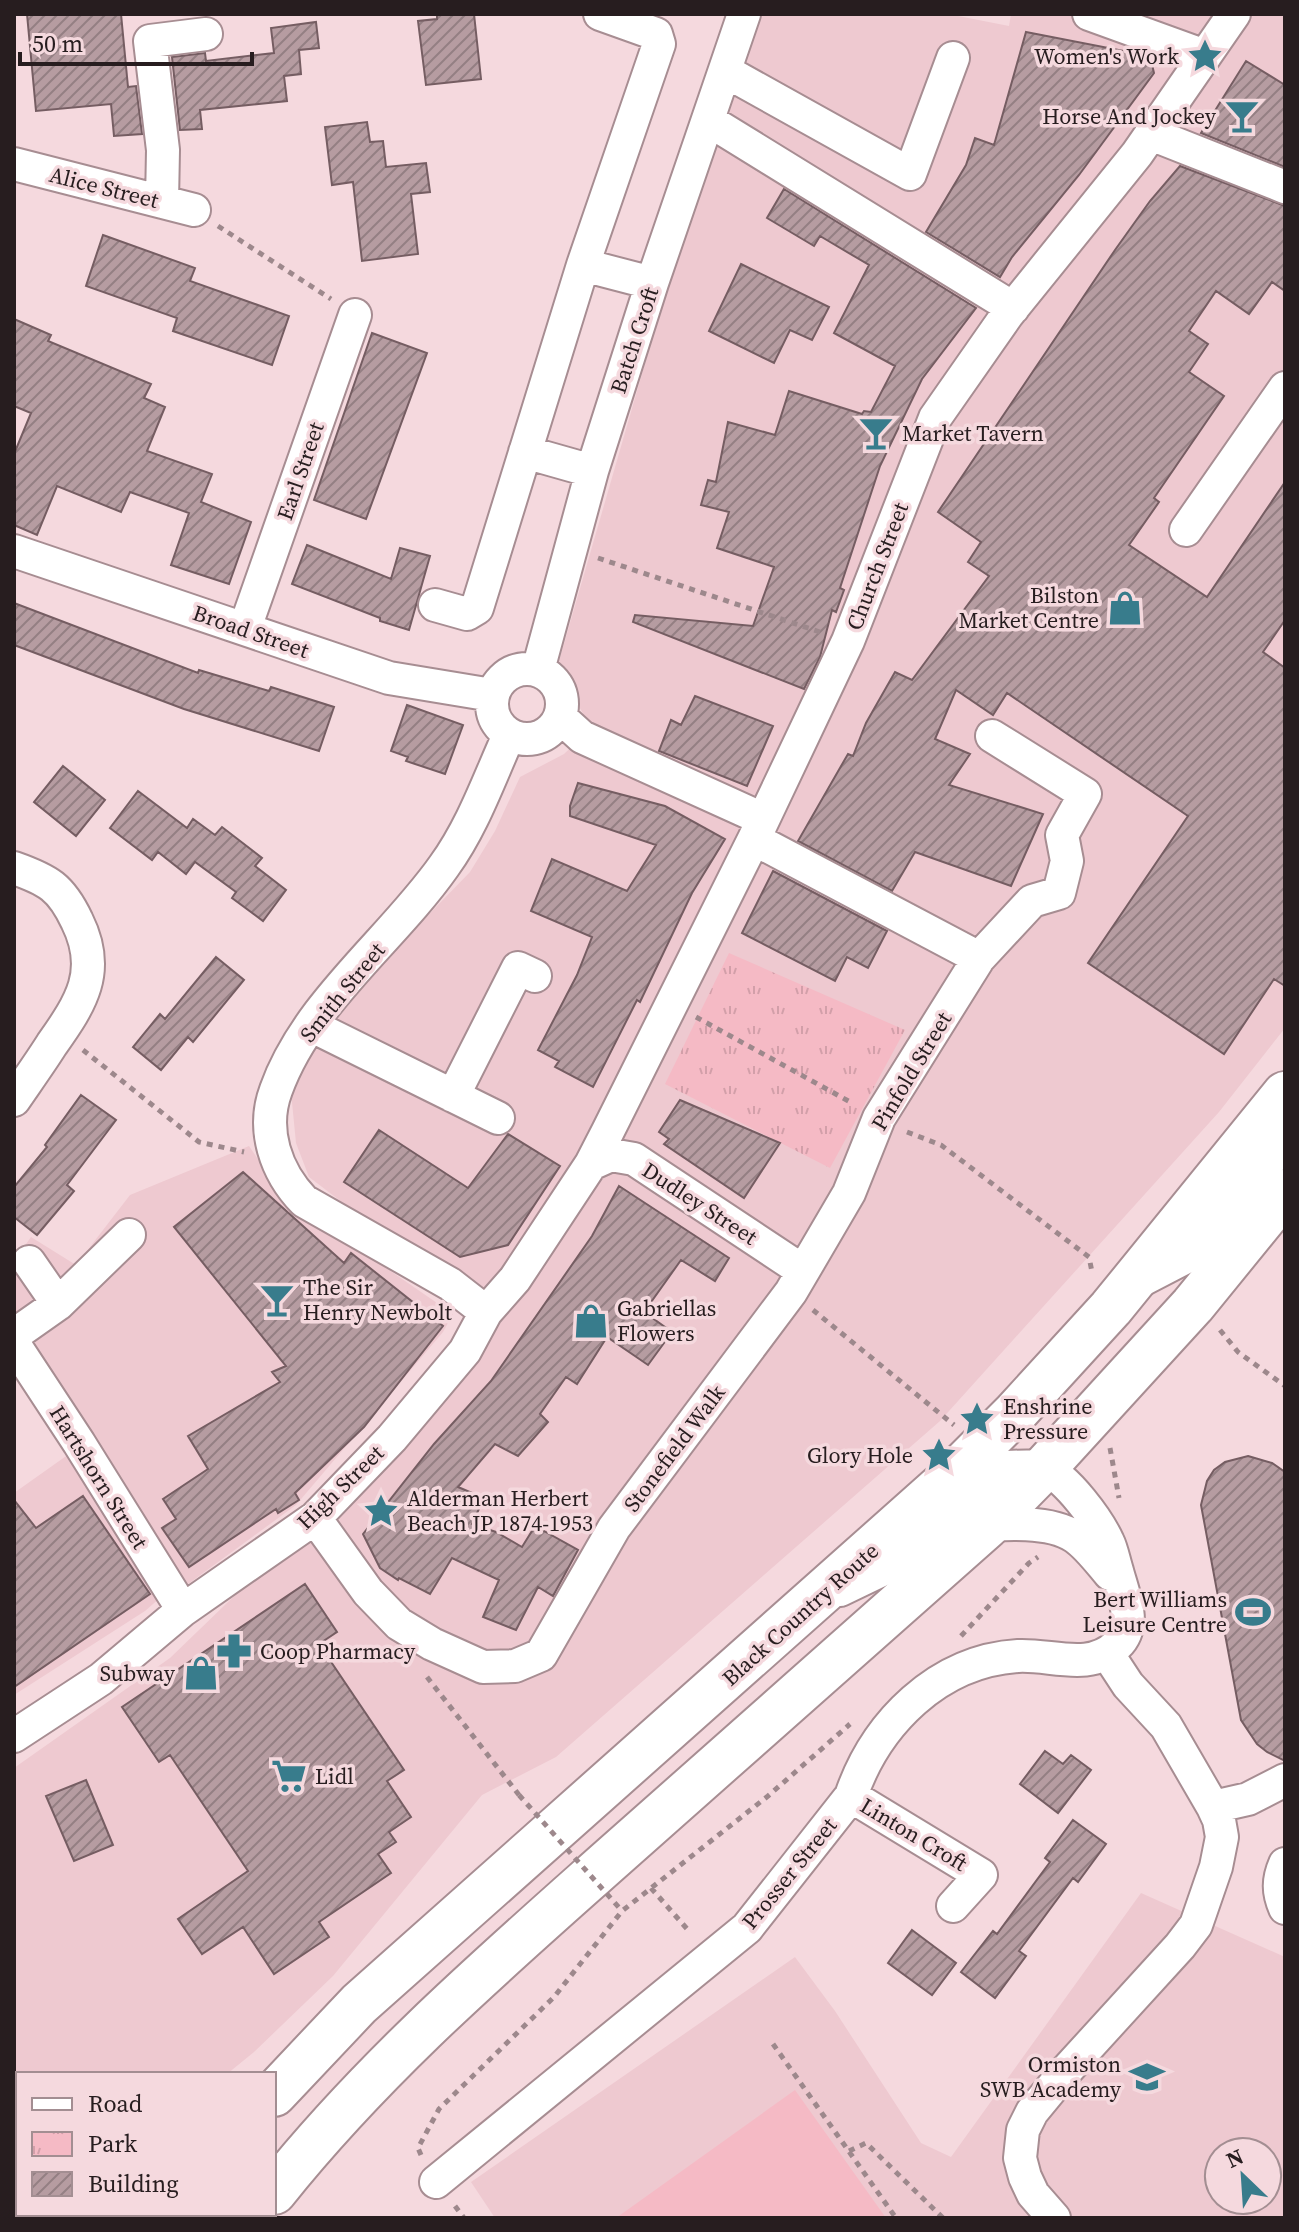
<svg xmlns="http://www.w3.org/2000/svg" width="1299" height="2232" viewBox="0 0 1299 2232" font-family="'Source Serif 4',serif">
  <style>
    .built { fill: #eec9d0; fill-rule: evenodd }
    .green { fill: #f5bac5 }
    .park { fill: url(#park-tufts) }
    .building { fill: url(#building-hatch); stroke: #755d62; stroke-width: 2 }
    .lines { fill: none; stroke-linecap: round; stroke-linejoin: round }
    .minor-casing { stroke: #a78d92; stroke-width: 36 }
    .highway-casing { stroke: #a78d92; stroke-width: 48 }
    .path { stroke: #9d888c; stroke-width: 5; stroke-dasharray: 6 6; stroke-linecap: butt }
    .minor { stroke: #fff; stroke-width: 32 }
    .highway { stroke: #fff; stroke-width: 44 }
    .path-bridge { stroke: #9d888c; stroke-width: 5; stroke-dasharray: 6 6; stroke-linecap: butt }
    .labels { text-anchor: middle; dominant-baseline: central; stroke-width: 7; stroke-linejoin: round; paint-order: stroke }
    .poi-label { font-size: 22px; fill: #271d1f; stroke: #f5d9de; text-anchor: end }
    .street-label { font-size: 22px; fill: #271d1f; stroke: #f5d9de }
  </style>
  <defs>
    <pattern id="park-tufts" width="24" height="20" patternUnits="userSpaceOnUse" patternTransform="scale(2)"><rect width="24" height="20" fill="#f5bac5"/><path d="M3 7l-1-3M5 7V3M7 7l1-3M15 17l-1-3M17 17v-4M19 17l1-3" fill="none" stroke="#d29fa9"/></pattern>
    <pattern id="building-hatch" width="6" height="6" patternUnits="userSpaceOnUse" patternTransform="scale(2)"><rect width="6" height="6" fill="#b69ca1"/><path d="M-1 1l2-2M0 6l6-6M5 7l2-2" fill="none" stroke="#947f83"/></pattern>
  </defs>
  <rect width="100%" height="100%" fill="#f5d9de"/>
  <path class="built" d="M761 14H948L1009 26 1011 14H1285V1028L1219 1112 940 1421 556 1757 482 1795 333 1976 254 2052 227 2074H18V2214H145L143 2218H14V1768L170 1658 315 1518 486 1312 309 1177 296 1143 291 1092 304 1059 367 978 470 872 495 831 520 777 564 754 582 737 585 717 557 668 685 225Z
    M249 1146 275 1184 299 1208 453 1314 443 1332 296 1505 184 1587 14 1316V1261L31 1237 76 1265 130 1195Z
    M69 1454 161 1597 145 1611 14 1695V1493Z
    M1141 1893 1285 1957V2218H495L471 2182 795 1957 835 2011 921 2143 951 2157ZM1219 2152H1267V2200H1219Z"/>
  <path class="green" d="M795 2090 886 2218H616Z"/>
  <path class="park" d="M729 953 905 1030 830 1168 665 1084Z"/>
  <path class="building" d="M27 14H121L128 87 136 86 142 134 114 136 111 104 36 111Z
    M437 14H474L481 79 426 85 418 21 437 19Z
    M316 22 319 48 299 50 301 74 284 76 287 101 200 110 202 129 180 130 172 57 205 53 206 61 274 53 271 28Z
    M1026 32 1150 56 1154 73 1079 175 1012 257 1000 277 926 232 966 165 975 138 994 145Z
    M1246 61 1285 85V167L1201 133Z
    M367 122 370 142 383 141 386 167 426 163 430 192 411 194 418 254 362 261 353 182 332 185 325 127Z
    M1180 166 1285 206V291L1272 282 1249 314 1216 291 1189 331 1208 344 1189 372 1224 396 1154 498 1159 502 1129 545 1207 597 1285 482V620L1263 652 1285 668V986L1274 979 1224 1054 1088 963 1188 816 1007 693 993 715 956 690 935 739 970 754 949 785 1043 814 1011 886 915 852 892 891 798 841 848 754 853 756 866 723 895 672 912 680 989 576 968 562 981 542 938 512 1115 250 1150 201Z
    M784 189 976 308 922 379 880 466 840 588 844 590 836 612 832 610 820 657 804 689 633 622 635 615 753 626 774 567 717 548 729 512 701 505 708 480 716 482 728 422 775 435 789 391 862 414 864 411 871 412 895 366 834 333 869 265 820 236 814 246 767 218Z
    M103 235 195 268 190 281 289 316 272 365 173 331 177 318 86 286Z
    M741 264 829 307 812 340 790 330 774 363 709 331Z
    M14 319 51 335 48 341 151 384 144 398 165 407 147 451 212 474 201 502 251 522 229 584 171 565 189 513 130 492 121 512 57 486 37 535 14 525V454L31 413 14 406Z
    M372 333 427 353 366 519 314 500Z
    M307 545 391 579 400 548 430 556 409 630 380 621V618L292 584Z
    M14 603 198 673 199 670 269 691 271 687 334 707 319 751 184 709 14 645Z
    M695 696 773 726 747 786 659 751 671 720 681 725Z
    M407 705 463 725 445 774 406 761 408 757 391 751Z
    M63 766 105 800 76 836 34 802Z
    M578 783 665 806 725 839 692 893 640 1002 637 1000 593 1087 555 1067 559 1061 538 1050 577 975 592 937 531 911 552 859 627 891 656 845 570 816V806Z
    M138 791 187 828 193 819 215 835 222 827 262 858 255 866 286 890 263 921 232 898 236 892 195 862 186 874 158 852 152 860 110 828Z
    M773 871 887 931 868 968 847 957 835 981 742 933Z
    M216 957 244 980 193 1042 188 1037 161 1070 133 1047 160 1014 165 1019Z
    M81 1095 116 1120 67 1185 74 1191 37 1235 14 1217V1187L47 1147 45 1145Z
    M680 1100 780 1143 744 1198 664 1144 669 1139 659 1132Z
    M379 1130 468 1188 508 1134 560 1166 508 1245 460 1257 344 1182Z
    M243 1172 344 1263 351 1253 443 1326 364 1427 295 1493 299 1500 278 1513 276 1509 189 1567 162 1528 176 1519 163 1499 208 1469 188 1436 280 1382 272 1372 286 1366 174 1227Z
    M619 1186 729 1258 715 1281 681 1260 644 1312 672 1332 648 1365 607 1337 577 1384 566 1377 540 1414 548 1422 518 1456 495 1444 458 1487 484 1498 472 1524 496 1532 522 1547 535 1526 578 1550 553 1596 538 1587 516 1630 483 1617 499 1580 452 1558 430 1594 399 1578 398 1580 380 1568 363 1534 434 1444 491 1381 592 1236Z
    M1248 1456 1272 1463 1285 1472V1761L1267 1752 1257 1744 1241 1720 1201 1505 1207 1481 1214 1470 1225 1462Z
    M83 1496 150 1594 14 1687V1500L36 1528Z
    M305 1584 337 1632 319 1644 404 1770 387 1781 411 1817 389 1832 396 1842 378 1854 391 1873 319 1922 329 1937 274 1974 243 1927 202 1954 178 1919 248 1871 170 1755 159 1762 122 1707Z
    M1045 1751 1063 1764 1071 1755 1091 1770 1058 1813 1020 1784Z
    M86 1780 113 1845 74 1861 46 1796Z
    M1073 1820 1106 1844 1078 1882 1073 1878 1019 1951 1026 1956 995 1998 961 1972 993 1931 997 1934 1050 1862 1045 1858Z
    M912 1930 956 1963 932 1995 888 1963Z"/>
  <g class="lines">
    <g class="minor-casing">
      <path id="minor" d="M600 14 656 34 659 44 583 265 652 283
        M1089 14 1205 56
        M725 71 910 174 953 58
        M708 120 1013 308
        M1151 134 1285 187
        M14 164 194 210
        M162 202 163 150 150 41 206 34
        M525 452 592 471
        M1186 530 1285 388
        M14 551 389 678 492 695
        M435 605 467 614 477 608 583 265
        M245 628 355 315
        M492 704a35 35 0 1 1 70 0a35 35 0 1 1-70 0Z
        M538 670 592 471 652 283 744 14
        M560 717 582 737 763 819
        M14 868C48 880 61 887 77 921 102 971 81 1003 52 1044 40 1063 27 1081 14 1100
        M979 958 1032 901 1059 893 1067 861 1062 835 1085 794 992 736
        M312 1026 498 1118
        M453 1096 518 968 535 976
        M591 1164 611 1155 634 1159 803 1271
        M29 1262 58 1304
        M1138 1282 1192 1254 1285 1142
        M486 1312 450 1284 304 1201C276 1172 261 1130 276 1090 307 1003 392 940 444 866 473 826 489 779 509 735
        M14 1335 58 1304 129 1235
        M14 1344 79 1443 183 1610
        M315 1518 368 1592 399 1624 432 1644 483 1667 515 1666 541 1655 614 1528 791 1292 849 1193 879 1118 979 958 754 839
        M975 1528C1002 1522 1052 1521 1075 1537 1088 1546 1099 1561 1110 1574
        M14 1736 101 1679 183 1610 315 1518 392 1438 465 1351 486 1312 515 1279 591 1164 608 1131 754 839 848 641 935 418 1007 315 1137 154 1234 14
        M851 1796 981 1875 953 1906
        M1213 1807 1248 1799 1285 1780
        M1285 1864C1278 1880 1278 1892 1285 1908
        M436 2182 747 1928 851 1796C876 1723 938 1661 1018 1656 1051 1654 1090 1672 1117 1645 1138 1625 1123 1594 1117 1571 1114 1562 1112 1550 1108 1542 1098 1520 1067 1478 1045 1469 1032 1464 1010 1468 996 1467L894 1564 840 1590
        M14 2200 18 2197
        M1054 2218 1033 2194 1025 2177 1020 2158 1023 2130 1032 2112 1065 2072 1180 1946 1196 1925 1216 1867 1222 1837 1219 1820 1213 1807 1166 1726 1128 1685 1107 1653"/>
    </g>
    <g class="highway-casing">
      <path id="highway" d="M274 2094 359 2004 945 1483 1015 1413 1111 1308 1285 1094
        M274 2192C373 2068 492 1965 610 1860 736 1749 861 1637 987 1526L1044 1468 1193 1305 1285 1192
        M181 2218 184 2214"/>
    </g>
    <path class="path" d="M218 226 331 299
      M598 558 820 632
      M696 1017 852 1103
      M83 1050 199 1142 244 1152
      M907 1132 941 1145 1089 1257 1092 1272
      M813 1310 954 1425
      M1220 1330 1238 1352 1285 1386
      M1110 1448 1119 1498
      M961 1636 1029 1563 1038 1557
      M427 1677 519 1795
      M651 1888 688 1930
      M773 2044 896 2218
      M849 2151 866 2143 943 2218
      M421 2155 418 2148 439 2109 554 1997 622 1911 768 1796 850 1724
      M455 2206 464 2218"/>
    <use href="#minor" class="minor"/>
    <use href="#highway" class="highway"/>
    <path class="path-bridge" d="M519 1795 622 1911"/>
  </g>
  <defs>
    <g id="sight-bare" transform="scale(2.76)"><path d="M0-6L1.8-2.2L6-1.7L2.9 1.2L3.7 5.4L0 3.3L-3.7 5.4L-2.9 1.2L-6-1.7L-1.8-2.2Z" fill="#387c8c" stroke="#f5d9de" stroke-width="2.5" paint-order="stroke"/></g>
    <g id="bar-bare" transform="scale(2.76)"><path d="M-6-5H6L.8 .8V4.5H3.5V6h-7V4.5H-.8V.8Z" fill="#387c8c" stroke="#f5d9de" stroke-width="2.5" paint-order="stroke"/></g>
    <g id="shop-bare" transform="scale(2.76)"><path d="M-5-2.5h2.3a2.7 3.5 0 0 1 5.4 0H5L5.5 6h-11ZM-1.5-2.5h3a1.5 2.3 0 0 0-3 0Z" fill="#387c8c" stroke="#f5d9de" stroke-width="2.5" paint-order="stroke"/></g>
    <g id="stadium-bare" transform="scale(2.76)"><path d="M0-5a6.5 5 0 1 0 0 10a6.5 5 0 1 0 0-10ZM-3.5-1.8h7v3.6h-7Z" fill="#387c8c" stroke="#f5d9de" stroke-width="2.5" paint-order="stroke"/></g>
    <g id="pharmacy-bare" transform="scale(2.76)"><path d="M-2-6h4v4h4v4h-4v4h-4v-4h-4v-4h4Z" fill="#387c8c" stroke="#f5d9de" stroke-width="2.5" paint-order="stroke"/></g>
    <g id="supermarket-bare" transform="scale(2.76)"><path d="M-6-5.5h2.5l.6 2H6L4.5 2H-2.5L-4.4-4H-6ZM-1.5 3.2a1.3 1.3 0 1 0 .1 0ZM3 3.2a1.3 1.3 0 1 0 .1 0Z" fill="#387c8c" stroke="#f5d9de" stroke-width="2.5" paint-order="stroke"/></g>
    <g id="school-bare" transform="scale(2.76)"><path d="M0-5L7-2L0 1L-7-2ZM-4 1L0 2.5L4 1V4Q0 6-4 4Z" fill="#387c8c" stroke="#f5d9de" stroke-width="2.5" paint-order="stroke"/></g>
  </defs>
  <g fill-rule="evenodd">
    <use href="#sight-bare" x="1205" y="56"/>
    <use href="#bar-bare" x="1242" y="116"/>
    <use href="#bar-bare" x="876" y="433"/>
    <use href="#shop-bare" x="1125" y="608"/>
    <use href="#bar-bare" x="277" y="1300"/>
    <use href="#shop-bare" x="591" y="1321"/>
    <use href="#sight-bare" x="977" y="1419"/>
    <use href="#sight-bare" x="939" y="1455"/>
    <use href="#sight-bare" x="381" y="1511"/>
    <use href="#stadium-bare" x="1253" y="1612"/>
    <use href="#pharmacy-bare" x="234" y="1651"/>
    <use href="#shop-bare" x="201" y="1673"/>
    <use href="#supermarket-bare" x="289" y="1776"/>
    <use href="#school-bare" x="1147" y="2077"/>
  </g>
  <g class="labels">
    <g class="poi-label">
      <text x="1179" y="56">Women's Work</text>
      <text x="1216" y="116">Horse And Jockey</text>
      <text x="902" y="433" text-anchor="start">Market Tavern</text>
      <text x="1099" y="595">Bilston<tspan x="1099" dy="25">Market Centre</tspan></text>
      <text x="303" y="1287" text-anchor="start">The Sir<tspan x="303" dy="25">Henry Newbolt</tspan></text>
      <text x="617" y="1308" text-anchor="start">Gabriellas<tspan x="617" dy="25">Flowers</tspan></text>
      <text x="1003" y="1406" text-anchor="start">Enshrine<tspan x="1003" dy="25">Pressure</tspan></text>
      <text x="913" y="1455">Glory Hole</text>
      <text x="407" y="1498" text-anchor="start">Alderman Herbert<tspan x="407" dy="25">Beach JP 1874-1953</tspan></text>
      <text x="1227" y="1599">Bert Williams<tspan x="1227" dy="25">Leisure Centre</tspan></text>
      <text x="260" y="1651" text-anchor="start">Coop Pharmacy</text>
      <text x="175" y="1673">Subway</text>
      <text x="315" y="1776" text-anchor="start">Lidl</text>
      <text x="1121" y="2064">Ormiston<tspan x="1121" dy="25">SWB Academy</tspan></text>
    </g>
    <g class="street-label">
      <text transform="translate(104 187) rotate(14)">Alice Street</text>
      <text transform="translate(634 340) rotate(-72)">Batch Croft</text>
      <text transform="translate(300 471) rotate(-71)">Earl Street</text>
      <text transform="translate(877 566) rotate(-69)">Church Street</text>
      <text transform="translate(251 631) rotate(19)">Broad Street</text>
      <text transform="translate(342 992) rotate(-51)">Smith Street</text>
      <text transform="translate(911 1071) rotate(-59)">Pinfold Street</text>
      <text transform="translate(700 1203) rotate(33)">Dudley Street</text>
      <text transform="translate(674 1448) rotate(-53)">Stonefield Walk</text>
      <text transform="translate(99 1477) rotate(58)">Hartshorn Street</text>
      <text transform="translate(340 1487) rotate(-44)">High Street</text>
      <text transform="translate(800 1614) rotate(-42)">Black Country Route</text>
      <text transform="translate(914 1834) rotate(31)">Linton Croft</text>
      <text transform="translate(789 1873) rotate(-51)">Prosser Street</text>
    </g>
  </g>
  <rect width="1299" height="2232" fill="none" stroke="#271d1f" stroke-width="32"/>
  <rect x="16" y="2072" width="260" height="144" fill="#f5d9de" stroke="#a38e92" stroke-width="2"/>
  <rect x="32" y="2098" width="40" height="12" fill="#ffffff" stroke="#a38e92" stroke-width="2"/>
  <text x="88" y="2112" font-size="24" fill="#271d1f">Road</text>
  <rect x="32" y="2132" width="40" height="24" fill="url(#park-tufts)" stroke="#a38e92" stroke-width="2"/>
  <text x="88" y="2152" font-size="24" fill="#271d1f">Park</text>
  <rect x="32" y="2172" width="40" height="24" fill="url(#building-hatch)" stroke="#a38e92" stroke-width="2"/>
  <text x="88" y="2192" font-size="24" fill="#271d1f">Building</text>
  <g transform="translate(1243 2176) rotate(335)"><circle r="38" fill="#f5d9de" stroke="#a38e92" stroke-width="2"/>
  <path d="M0-6L14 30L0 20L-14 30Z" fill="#387c8c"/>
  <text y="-12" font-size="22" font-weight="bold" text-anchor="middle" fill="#271d1f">N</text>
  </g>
  <path d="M20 52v12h232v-12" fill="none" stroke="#271d1f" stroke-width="4"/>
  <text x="32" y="52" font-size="24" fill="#271d1f" stroke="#f5d9de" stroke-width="6" paint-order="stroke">50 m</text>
</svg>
